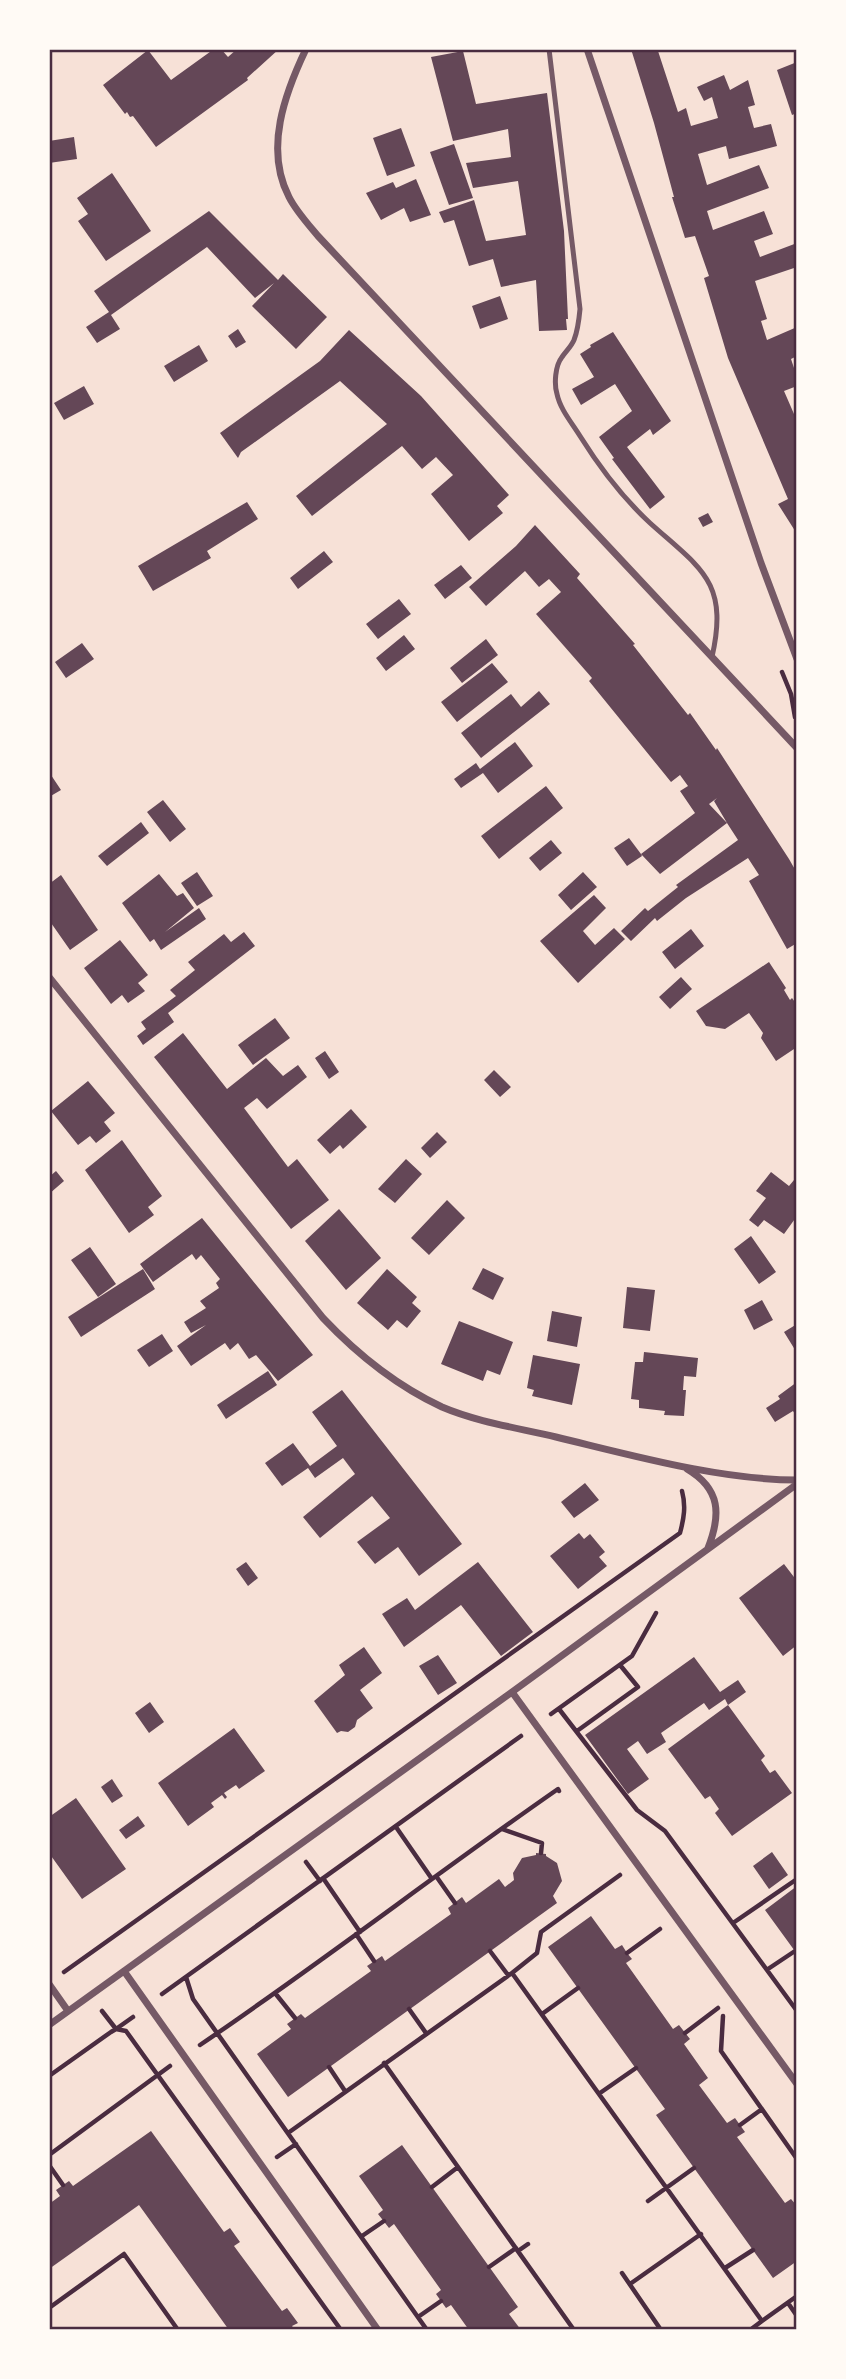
<svg xmlns="http://www.w3.org/2000/svg" width="846" height="2379" viewBox="0 0 846 2379" font-family="Overpass,sans-serif">
  <style>
    .building { fill: #644757 }
    .lines { fill: none; stroke-linecap: round; stroke-linejoin: round }
    .path { stroke: #4a2c40; stroke-width: 4.5 }
    .service { stroke: #755966; stroke-width: 5 }
    .minor { stroke: #755966; stroke-width: 7 }
    .neatline { fill: none; stroke: #4a2c40; stroke-width: 2.5 }
  </style>
  <rect width="100%" height="100%" fill="#f7e1d7"/>
  <path class="building" d="M214 49H221L228 57 237 49H279L247 78 248 80 156 147 133 116 130 117 127 112 125 114 103 85 148 50 171 80Z
    M631 49H664L658 51 678 112 686 108 691 126 718 118 712 97 704 101 697 87 724 75 730 90 748 80 755 105 748 107 754 128 771 124 777 146 729 159 726 146 698 154 707 185 759 165 769 188 707 211 713 230 764 211 773 234 754 241 760 257 797 243V267L755 281 767 319 761 321 767 340 797 327V356L791 359 797 377V386L784 391 794 414 797 412V534L778 504 788 499 728 358 704 278 709 276 695 236 685 238 672 197H674L654 123Z
    M463 51 476 104 547 93 564 231 568 319H566L567 330 539 331 536 280 501 287 493 259 469 266 454 220 444 223 439 212 474 200 486 241 526 235 518 181 473 188 466 163 511 157 508 129 453 141 431 57Z
    M797 62V113L792 115 777 70Z
    M401 128 415 166 387 176 373 138Z
    M74 137 77 159 49 163V141Z
    M454 144 473 198 449 205 430 152Z
    M112 173 151 231 106 261 78 221 88 214 77 198Z
    M416 179 431 215 410 222 404 208 381 220 366 193 393 182 396 188Z
    M209 211 278 280 283 274 327 317 296 349 252 306 274 283 255 298 207 247 111 315 120 329 97 343 86 327 109 312 94 291Z
    M500 296 508 319 480 329 472 306Z
    M238 329 246 342 236 348 228 336Z
    M349 330 421 396 509 495 497 506 503 513 469 541 431 494 453 475 436 457 422 469 402 446 312 516 296 496 387 424 340 381 241 452 238 458 220 433 320 361Z
    M613 332 671 421 653 435 650 429 627 447 665 497 650 509 612 459 614 458 599 437 632 411 615 384 581 405 572 389 594 377 580 354 591 347 590 345Z
    M199 345 208 361 174 382 164 366Z
    M84 386 94 404 64 420 54 403Z
    M247 502 258 519 207 551 211 558 153 591 138 566Z
    M708 513 713 522 703 527 698 518Z
    M535 525 580 574 577 578 635 644 633 645 688 715 690 713 716 750 717 748 789 859 797 873V943L787 949 749 881 759 875 748 858 686 898 657 921 655 918 631 941 621 931 645 908 648 911 678 887 676 885 738 840 727 823 714 801 717 798 709 804 727 823 660 874 641 854 642 856 627 866 614 848 629 838 641 854 695 813 680 791 688 786 680 775 671 782 589 681 592 678 536 614 561 592 549 579 539 587 525 571 486 606 469 587 516 546Z
    M324 551 333 562 298 589 290 578Z
    M461 565 472 578 445 599 434 585Z
    M399 599 411 614 378 639 366 624Z
    M404 635 415 649 386 671 376 658Z
    M486 639 498 655 462 683 450 668Z
    M82 643 94 659 66 678 55 662Z
    M492 663 508 682 457 722 441 702Z
    M539 691 550 704 481 758 461 733 511 694 521 707Z
    M515 742 533 766 498 793 483 773 461 788 454 779 476 763 480 769Z
    M49 772 61 790 49 797Z
    M546 786 563 808 499 859 481 836Z
    M163 800 186 829 170 842 147 812Z
    M141 822 149 833 107 866 98 856Z
    M551 840 562 853 540 871 529 858Z
    M197 872 213 896 197 906 181 883Z
    M583 872 597 887 571 910 558 895Z
    M159 874 177 896 183 893 194 908 165 932 199 908 206 919 161 950 154 939 150 942 122 903Z
    M61 875 98 930 70 950 49 920V884Z
    M594 895 606 908 583 931 595 945 614 928 625 939 578 983 540 941Z
    M691 929 704 946 675 969 662 952Z
    M244 932 255 946 168 1013 174 1022 143 1045 137 1036 146 1029 141 1022 176 996 170 990 195 970 188 962 224 934 231 942Z
    M120 940 148 975 138 983 145 991 128 1003 122 995 111 1004 84 968Z
    M769 962 786 988 784 990 790 1000 792 998 797 1005V1047L776 1061 761 1038 763 1033 749 1013 725 1029 706 1026 696 1011Z
    M681 977 692 989 670 1009 659 997Z
    M275 1018 290 1038 253 1065 238 1045Z
    M183 1033 227 1089 266 1058 283 1076 298 1065 307 1077 267 1109 257 1098 244 1108 288 1167 297 1159 329 1200 291 1229 154 1057Z
    M325 1051 339 1072 329 1079 315 1058Z
    M494 1070 511 1087 500 1097 484 1080Z
    M88 1081 115 1113 104 1122 111 1131 96 1143 90 1136 78 1145 51 1111Z
    M351 1109 367 1127 343 1149 340 1145 330 1154 317 1140Z
    M437 1132 447 1142 430 1158 421 1148Z
    M122 1140 162 1196 148 1207 154 1215 129 1233 85 1170Z
    M406 1159 422 1174 395 1203 378 1189Z
    M56 1171 64 1181 49 1194V1177Z
    M771 1172 789 1186 794 1180 797 1183V1216L784 1234 764 1220 758 1227 749 1220 766 1198 756 1191Z
    M447 1200 465 1218 429 1255 411 1238Z
    M339 1209 381 1258 346 1290 305 1241Z
    M202 1218 313 1355 278 1381 256 1355 249 1359 238 1343 230 1350 225 1343 191 1366 177 1346 206 1325 191 1333 184 1322 206 1308 200 1301 219 1288 216 1283 220 1279 201 1255 196 1260 192 1254 153 1282 140 1264Z
    M751 1236 776 1272 759 1284 734 1249Z
    M90 1247 116 1284 98 1297 71 1260Z
    M483 1268 504 1278 493 1300 472 1289Z
    M143 1269 155 1289 81 1337 68 1317Z
    M387 1269 417 1297 412 1303 421 1311 407 1328 397 1320 388 1330 357 1303Z
    M627 1287 655 1290 650 1331 623 1328Z
    M762 1300 773 1320 754 1330 744 1310Z
    M552 1311 582 1317 577 1347 547 1341Z
    M459 1321 513 1342 500 1375 487 1370 483 1381 441 1364Z
    M797 1324V1353L784 1332Z
    M162 1334 173 1351 149 1367 137 1350Z
    M644 1352 698 1358 696 1377 684 1376 683 1390H686L684 1416 664 1415 665 1411 639 1408V1400L631 1399 635 1362H643Z
    M533 1355 580 1364 572 1405 532 1396 534 1390 527 1388Z
    M268 1371 277 1385 226 1419 217 1405Z
    M797 1382V1417L793 1411 775 1422 766 1408 780 1399 778 1396Z
    M342 1390 462 1544 419 1576 398 1547 375 1564 357 1542 390 1518 372 1496 320 1538 303 1517 355 1474 343 1458 315 1478 308 1468 282 1486 265 1463 293 1443 310 1466 337 1446 312 1412Z
    M585 1483 599 1500 574 1518 561 1502Z
    M579 1533 584 1539 590 1534 605 1552 599 1557 607 1566 578 1589 550 1556Z
    M246 1562 258 1578 248 1586 236 1569Z
    M478 1562 533 1632 501 1656 461 1605 404 1647 382 1614 407 1598 415 1610Z
    M784 1564 797 1581V1645L783 1656 739 1598Z
    M364 1647 382 1673 360 1690 373 1708 357 1720 355 1727 348 1732 341 1731 337 1733 314 1701 345 1675 339 1665Z
    M438 1655 457 1683 438 1695 419 1666Z
    M694 1657 720 1692 738 1680 746 1692 728 1705 725 1699 709 1710 704 1703 661 1733 666 1742 647 1754 638 1741 627 1749 649 1779 628 1794 585 1735Z
    M150 1702 164 1722 149 1733 135 1713Z
    M728 1705 765 1756 761 1760 770 1773 775 1770 792 1793 732 1836 715 1813 719 1809 710 1796 705 1799 668 1749Z
    M234 1728 265 1771 239 1789 236 1785 224 1793 227 1797 225 1799 222 1795 211 1803 214 1807 188 1826 158 1783Z
    M112 1779 123 1796 112 1803 101 1787Z
    M76 1798 126 1869 82 1899 49 1853V1817Z
    M138 1816 145 1826 126 1839 119 1830Z
    M772 1852 788 1875 769 1889 753 1866Z
    M536 1853 546 1854V1856L557 1863 562 1881 553 1896 557 1903 288 2097 257 2054 291 2029 287 2024 301 2014 305 2018 371 1971 367 1966 382 1956 385 1961 451 1914 448 1908 462 1897 466 1903 499 1879 505 1887 514 1880 513 1873 522 1858 536 1855Z
    M797 1886V1954L765 1910Z
    M591 1916 615 1949 622 1945 627 1953 632 1959 626 1963 673 2029 679 2025 690 2039 684 2044 708 2078 699 2085 727 2123 735 2118 745 2132 737 2137 785 2203 791 2199 797 2206 795 2218 797 2261 773 2278 656 2115 665 2109 548 1947Z
    M151 2131 224 2232 230 2228 240 2242 234 2246 282 2311 287 2308 298 2323 292 2326 295 2330H229L139 2205 49 2269V2204L60 2196 56 2190 69 2181 73 2186Z
    M402 2145 518 2307 509 2314 521 2330H469L451 2305 446 2308 436 2294 441 2290 394 2224 389 2228 378 2214 383 2210 359 2176Z"/>
  <g class="lines">
    <path class="path" d="M782 672 791 694 795 717
      M559 1709 637 1810 665 1831 797 2011
      M551 1714 632 1656 656 1613
      M577 1731 638 1687 620 1665
      M396 1827 432 1879
      M502 1829 542 1843 541 1853
      M306 1862 320 1881
      M436 1876 455 1903
      M323 1878 360 1932
      M733 1923 797 1879
      M356 1934 374 1961
      M490 1951 508 1975
      M627 1953 660 1929
      M768 1969 795 1951
      M64 1972 680 1533C684 1518 686 1506 682 1491
      M512 1973 537 1953 541 1932 620 1875
      M186 1977 193 1999 427 2330
      M275 1993 295 2018
      M162 1994 521 1736
      M409 2009 426 2033
      M102 2011 116 2029 133 2017
      M542 2014 578 1988
      M723 2016 721 2051 797 2159
      M685 2033 718 2008
      M200 2045C321 1963 437 1873 558 1789L559 1791
      M384 2063 574 2330
      M329 2067 345 2091
      M49 2076 111 2032 116 2029 126 2031 341 2330
      M600 2093 636 2068
      M740 2125 762 2109
      M288 2133 512 1973 762 2321 750 2330
      M49 2155 170 2066
      M277 2157 296 2144
      M49 2165 63 2185
      M432 2187 458 2167
      M648 2201 694 2168
      M362 2236 384 2221
      M518 2251 528 2244
      M489 2267 516 2248
      M725 2268 753 2250
      M622 2273 661 2330
      M630 2284 701 2234
      M788 2303 797 2316
      M49 2308 124 2254 178 2330
      M418 2317 441 2301
      M762 2321 797 2296"/>
    <path class="service" d="M549 49 580 309C579 320 578 330 574 340 571 347 566 351 562 357 555 366 554 384 557 394 560 409 572 423 580 436 600 468 623 498 650 523 701 569 729 581 712 657"/>
    <path class="minor" d="M306 49C285 93 264 149 289 197 296 211 308 224 318 236L797 748
      M587 49 761 563 797 659
      M49 977 323 1318C357 1354 397 1386 442 1407 477 1422 518 1428 556 1437 631 1455 720 1480 797 1480
      M687 1469C721 1489 721 1515 708 1548
      M512 1692 797 2084
      M124 1971 378 2330
      M49 1984 68 2011
      M49 2025 512 1692 797 1484"/>
  </g>
  <rect width="846" height="2379" fill="none" stroke="#fffaf5" stroke-width="102"/>
  <rect x="51" y="51" width="744" height="2277" class="neatline"/>
</svg>
